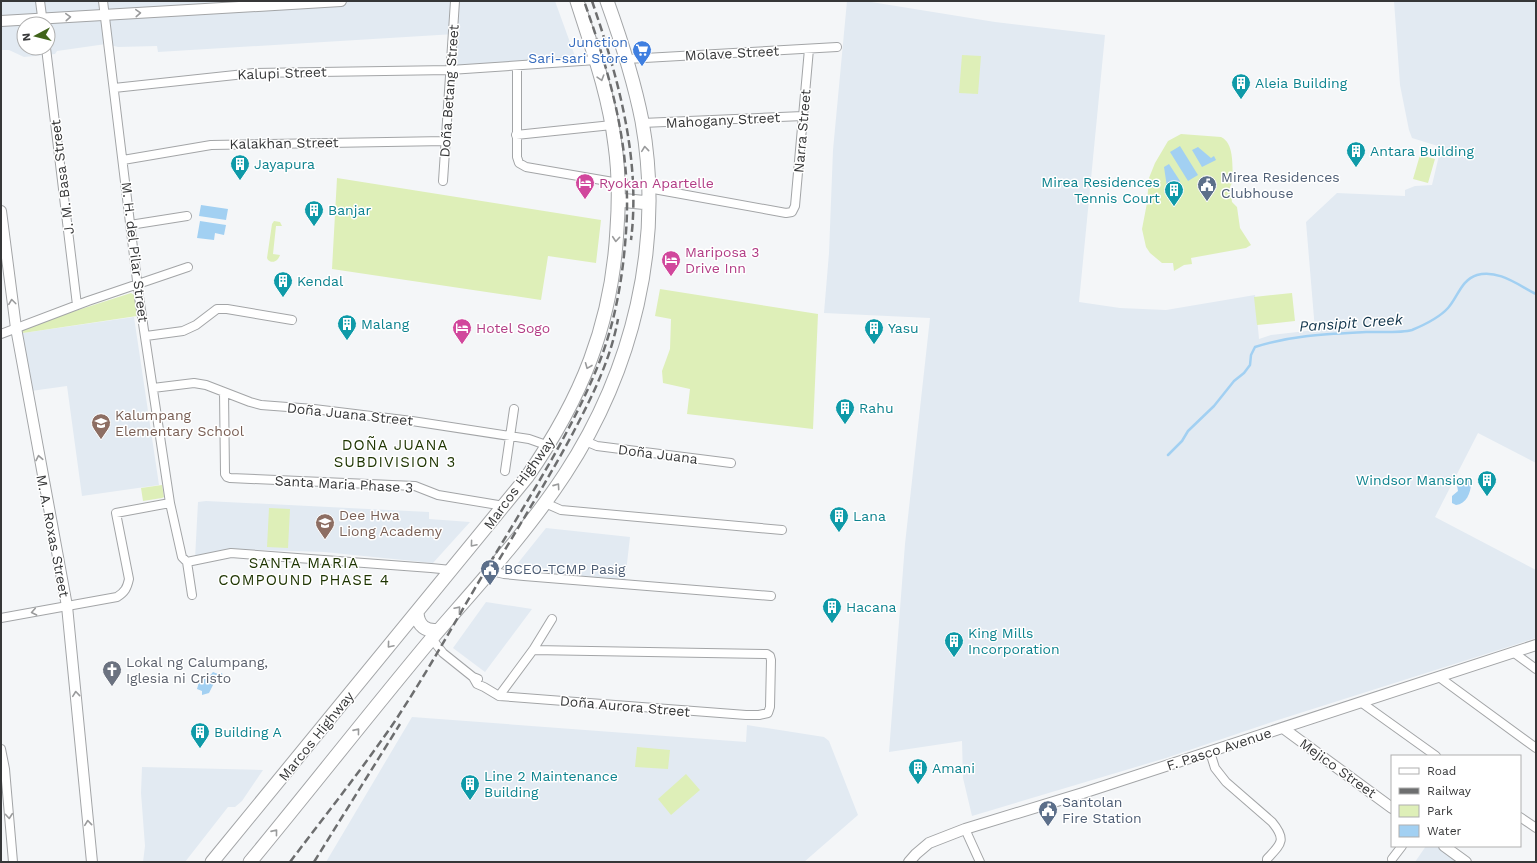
<svg xmlns="http://www.w3.org/2000/svg" width="1537" height="863" viewBox="0 0 1537 863" font-family="'Work Sans',sans-serif">
  <style>
    .built { fill: #e2eaf2; fill-rule: evenodd }
    .green { fill: #deefb8 }
    .water { fill: #a2d0f2 }
    .lines { fill: none; stroke-linecap: round; stroke-linejoin: round }
    .stream { stroke: #a2d0f2; stroke-width: 2.5 }
    .minor-casing { stroke: #a3a5a7; stroke-width: 10 }
    .tertiary-casing { stroke: #a3a5a7; stroke-width: 12 }
    .primary-casing { stroke: #a3a5a7; stroke-width: 15 }
    .minor { stroke: #fff; stroke-width: 8 }
    .tertiary { stroke: #fff; stroke-width: 10 }
    .primary { stroke: #fff; stroke-width: 13 }
    .rail { stroke: #6d6e6f; stroke-width: 2.5; stroke-dasharray: 8 4; stroke-linecap: butt }
    .oneway { stroke: #9a9b9c }
    .labels { text-anchor: middle; dominant-baseline: central; stroke-width: 3; stroke-linejoin: round; paint-order: stroke }
    .shop-label { font-size: 14px; fill: #366cbe; stroke: #fff; text-anchor: end }
    .street-label { font-size: 14px; fill: #363738; stroke: #fff }
    .culture-label { font-size: 14px; fill: #0d838f; stroke: #fff; text-anchor: start }
    .service-label { font-size: 14px; fill: #4e5e75; stroke: #fff; text-anchor: start }
    .hotel-label { font-size: 14px; fill: #b23c85; stroke: #fff; text-anchor: start }
    .education-label { font-size: 14px; fill: #785e54; stroke: #fff; text-anchor: start }
    .worship-label { font-size: 14px; fill: #5b616d; stroke: #fff; text-anchor: start }
    .water-label { font-size: 15px; font-style: italic; fill: #11354c; stroke: #fff }
    .neighbourhood-label { font-size: 15px; letter-spacing: 1px; fill: #1d3401; stroke: #fff }
  </style>
  <rect width="100%" height="100%" fill="#f4f6f8"/>
  <path class="built" d="M1 1H555L576 59 454 66 455 34 158 52 157 46 118 47 106 44 57 51 55 54 24 57 9 50H1ZM24 24H48V48H24Z
    M847 1H865L995 22 1105 35 1079 302 1120 308 1166 310 1255 295 1259 339 1271 335 1315 330 1306 222 1337 193 1405 196V190L1415 186 1432 185 1441 147 1412 138 1409 130 1400 85 1394 1H1536V463L1478 433 1435 517 1536 570V638L1278 720 1166 758 972 816 963 778 962 741 889 752 905 544 930 318 824 313 829 253 833 150Z
    M134 317 159 485 82 496 67 386 31 391 23 333Z
    M206 501 429 512V519L470 522 433 563 324 552 228 549 195 559 198 502Z
    M546 528 630 537 625 581 514 568Z
    M486 602 532 609 485 672 453 648Z
    M412 717 746 742 747 725 824 737 829 741 858 815 804 862H326Z
    M142 767 263 770 242 801 235 807H228L185 862H143L145 846 141 793Z
    M1426 846H1437L1459 862H1415Z"/>
  <path class="green" d="M962 55 981 56 978 94 959 93Z
    M1181 134 1221 137C1234 143 1232 164 1233 176V181L1230 187 1232 202 1237 207 1240 228 1251 245 1246 248 1191 258 1192 264 1184 265 1174 271 1173 263H1162L1150 253 1146 247 1142 229 1147 203 1149 178 1155 163 1168 141Z
    M1420 155 1435 159 1428 183 1413 179Z
    M337 178 601 220 596 263 548 256 541 300 332 269Z
    M274 221 280 222 282 226H276L273 254 280 255C278 261 273 264 268 260L267 258 272 224Z
    M660 289 818 314 813 429 687 414 690 389 663 383 662 371 670 349 671 319 655 316Z
    M131 293 134 295 137 316 23 333 22 328Z
    M1292 293 1295 321 1257 325 1254 297Z
    M162 485 164 497 162 498 143 501 141 488Z
    M269 508 290 509 288 548 267 547Z
    M637 747 670 750 668 769 635 767Z
    M686 774 700 790 671 815 658 799Z"/>
  <path class="water" d="M1180 146 1198 175 1188 181 1170 152Z
    M1198 147 1211 158 1214 156 1216 160 1202 167 1192 150Z
    M1169 164 1180 181 1175 186 1167 187 1164 167Z
    M201 205 228 209 226 220 199 216Z
    M200 221 226 225 224 235 215 233 214 240 197 238Z
    M1465 478 1469 479 1471 483C1471 493 1466 504 1456 505L1452 503V496L1458 491 1457 485 1459 480Z
    M213 672 218 674 222 673 223 676 214 683 209 693 202 695V691L197 689 199 682 203 679H207Z"/>
  <g class="lines">
    <path class="stream" d="M1168 455 1182 441 1188 431 1214 406 1234 381 1244 373 1250 365 1251 355 1255 347C1292 335 1329 334 1366 332 1378 332 1402 333 1412 330 1424 325 1439 318 1448 308 1458 297 1461 280 1477 275 1498 269 1518 285 1536 294"/>
    <g class="minor-casing">
      <path id="minor" d="M40 1 43 24
        M103 1 139 297 170 503 182 557 187 562 192 595
        M46 48 77 305
        M627 59 837 47
        M517 66V157L519 163 526 167 619 183
        M114 88 254 73 450 70 596 60
        M642 123 803 116
        M516 135 612 125
        M123 160 211 145 446 141
        M443 181 455 1
        M648 188 786 213 792 212 795 206 809 49
        M130 225 187 216
        M1 334 88 301 188 267
        M146 336 183 331 196 325 217 309H227L292 320
        M153 388 194 383 206 385 250 402 261 405 314 409 412 421 529 439 549 446
        M224 392 225 474 227 477 230 478 415 486 438 495 504 506
        M585 441 597 446 731 463
        M505 471 514 409
        M545 503 561 510 782 530
        M187 562 231 553 431 568 451 570
        M491 571 504 574 524 576 771 596
        M1 618 117 597C125 592 127 588 129 579L116 513 170 503
        M432 639 443 653 473 677 478 679
        M1513 652 1536 669
        M473 677 477 684 484 687 499 696 746 715H759L768 713 770 707 771 660 770 656 767 654 533 650
        M1439 677 1536 748
        M499 696 533 650 552 619
        M1362 703 1436 756
        M1 749 5 769 13 862
        M1210 752 1215 768 1226 782 1272 822C1287 840 1281 844 1267 859V862
        M1520 817 1536 828
        M965 829 980 862
        M1392 859 1402 846"/>
    </g>
    <g class="tertiary-casing">
      <path id="tertiary" d="M1 21 341 1
        M1 211 16 328 67 606 92 862
        M1283 728 1392 808
        M1444 846 1466 862
        M909 862 916 854 929 843 965 829 1083 793 1536 645"/>
    </g>
    <g class="primary-casing">
      <path id="primary" d="M619 200 649 203
        M417 613C418 626 426 632 439 630
        M212 862 527 477C581 399 612 325 617 229 619 201 619 173 615 145 609 95 592 48 577 1
        M250 862C312 787 371 711 433 637 479 584 527 532 565 474 633 370 664 244 642 121 634 80 621 40 607 1"/>
    </g>
    <use href="#minor" class="minor"/>
    <use href="#tertiary" class="tertiary"/>
    <use href="#primary" class="primary"/>
    <path class="rail" d="M592 1C618 77 641 159 631 240
      M493 570C520 524 549 478 574 431 593 395 611 358 618 319
      M290 862C324 817 359 773 391 727 428 672 459 614 493 558 530 496 570 434 597 368 615 325 623 277 626 232 632 150 611 77 584 1
      M314 862 400 724"/>
  </g>
  <defs><path id="oneway-chevron" d="M-2-3.5L2.5 0L-2 3.5" fill="none" stroke-width="1.6" stroke-linecap="round" stroke-linejoin="round"/></defs>
  <g class="oneway">
    <use href="#oneway-chevron" transform="translate(138 13) rotate(-4)"/>
    <use href="#oneway-chevron" transform="translate(68 17) rotate(-4)"/>
    <use href="#oneway-chevron" transform="translate(601 78) rotate(73)"/>
    <use href="#oneway-chevron" transform="translate(645 149) rotate(-96)"/>
    <use href="#oneway-chevron" transform="translate(616 239) rotate(95)"/>
    <use href="#oneway-chevron" transform="translate(12 302) rotate(-97)"/>
    <use href="#oneway-chevron" transform="translate(588 366) rotate(112)"/>
    <use href="#oneway-chevron" transform="translate(39 458) rotate(-101)"/>
    <use href="#oneway-chevron" transform="translate(557 486) rotate(-55)"/>
    <use href="#oneway-chevron" transform="translate(473 544) rotate(130)"/>
    <use href="#oneway-chevron" transform="translate(458 609) rotate(-49)"/>
    <use href="#oneway-chevron" transform="translate(34 612) rotate(169)"/>
    <use href="#oneway-chevron" transform="translate(390 645) rotate(130)"/>
    <use href="#oneway-chevron" transform="translate(76 694) rotate(-96)"/>
    <use href="#oneway-chevron" transform="translate(357 731) rotate(-51)"/>
    <use href="#oneway-chevron" transform="translate(9 816) rotate(85)"/>
    <use href="#oneway-chevron" transform="translate(88 823) rotate(-96)"/>
    <use href="#oneway-chevron" transform="translate(275 832) rotate(-51)"/>
  </g>
  <defs>
    <g id="supermarket-pin" transform="scale(1)"><path d="M0 17L-7.5 6A9.5 9.5 0 1 1 7.5 6Z" fill="#3f7fe0" stroke="#fff"/><path d="M-6-5.5h2.5l.6 2H6L4.5 2H-2.5L-4.4-4H-6ZM-1.5 3.2a1.3 1.3 0 1 0 .1 0ZM3 3.2a1.3 1.3 0 1 0 .1 0Z" fill="#fff"/></g>
    <g id="building-pin" transform="scale(1)"><path d="M0 17L-7.5 6A9.5 9.5 0 1 1 7.5 6Z" fill="#0f9aa8" stroke="#fff"/><path d="M-4-6H4V6H1V3H-1V6H-4ZM-2.5-4.3h1.7v1.8h-1.7ZM.8-4.3h1.7v1.8H.8ZM-2.5-1h1.7V.8h-1.7ZM.8-1h1.7V.8H.8Z" fill="#fff"/></g>
    <g id="hotel-pin" transform="scale(1)"><path d="M0 17L-7.5 6A9.5 9.5 0 1 1 7.5 6Z" fill="#d1479c" stroke="#fff"/><path d="M-6-4.5h1.5V1H6V5H4.5V3h-9V5H-6ZM-4 0a1.8 1.8 0 1 1 3.6 0ZM.5 0V-2.5h3Q6-2.5 6 0Z" fill="#fff"/></g>
    <g id="civic-pin" transform="scale(1)"><path d="M0 17L-7.5 6A9.5 9.5 0 1 1 7.5 6Z" fill="#5c6f8a" stroke="#fff"/><path d="M-.6-6.5H3V-4.5H.6V-3L4-1V1h2V6H-6V1h2V-1L-.6-3ZM-1.2 2.5V6h2.4V2.5Z" fill="#fff"/></g>
    <g id="school-pin" transform="scale(1)"><path d="M0 17L-7.5 6A9.5 9.5 0 1 1 7.5 6Z" fill="#8d6e63" stroke="#fff"/><path d="M0-5L7-2L0 1L-7-2ZM-4 1L0 2.5L4 1V4Q0 6-4 4Z" fill="#fff"/></g>
    <g id="church-pin" transform="scale(1)"><path d="M0 17L-7.5 6A9.5 9.5 0 1 1 7.5 6Z" fill="#6b7280" stroke="#fff"/><path d="M-1.2-6h2.4v3.5h3.3v2.4h-3.3V6h-2.4V-.1h-3.3v-2.4h3.3Z" fill="#fff"/></g>
  </defs>
  <g fill-rule="evenodd">
    <use href="#supermarket-pin" x="642" y="50"/>
    <use href="#building-pin" x="1241" y="83"/>
    <use href="#building-pin" x="1356" y="151"/>
    <use href="#building-pin" x="240" y="164"/>
    <use href="#hotel-pin" x="585" y="183"/>
    <use href="#civic-pin" x="1207" y="185"/>
    <use href="#building-pin" x="1174" y="190"/>
    <use href="#building-pin" x="314" y="210"/>
    <use href="#hotel-pin" x="671" y="260"/>
    <use href="#building-pin" x="283" y="281"/>
    <use href="#building-pin" x="347" y="324"/>
    <use href="#hotel-pin" x="462" y="328"/>
    <use href="#building-pin" x="874" y="328"/>
    <use href="#building-pin" x="845" y="408"/>
    <use href="#school-pin" x="101" y="423"/>
    <use href="#building-pin" x="1487" y="480"/>
    <use href="#building-pin" x="839" y="516"/>
    <use href="#school-pin" x="325" y="523"/>
    <use href="#civic-pin" x="490" y="569"/>
    <use href="#building-pin" x="832" y="607"/>
    <use href="#building-pin" x="954" y="641"/>
    <use href="#church-pin" x="112" y="670"/>
    <use href="#building-pin" x="200" y="732"/>
    <use href="#building-pin" x="918" y="768"/>
    <use href="#building-pin" x="470" y="784"/>
    <use href="#civic-pin" x="1048" y="810"/>
  </g>
  <g class="labels">
    <g class="shop-label">
      <text x="628" y="42">Junction<tspan x="628" dy="16">Sari-sari Store</tspan></text>
    </g>
    <g class="street-label">
      <text transform="translate(732 53) rotate(-3)">Molave Street</text>
      <text transform="translate(282 73) rotate(-2)">Kalupi Street</text>
      <text transform="translate(449 91) rotate(-86)">Doña Betang Street</text>
      <text transform="translate(723 120) rotate(-3)">Mahogany Street</text>
      <text transform="translate(802 131) rotate(-85)">Narra Street</text>
      <text transform="translate(284 143) rotate(-1)">Kalakhan Street</text>
      <text transform="translate(62 177) rotate(-97)">J. M. Basa Street</text>
      <text transform="translate(135 252) rotate(83)">M. H. del Pilar Street</text>
      <text transform="translate(350 414) rotate(6)">Doña Juana Street</text>
      <text transform="translate(658 454) rotate(7)">Doña Juana</text>
      <text transform="translate(519 483) rotate(-54)">Marcos Highway</text>
      <text transform="translate(344 484) rotate(3)">Santa Maria Phase 3</text>
      <text transform="translate(53 536) rotate(79)">M. A. Roxas Street</text>
      <text transform="translate(625 706) rotate(5)">Doña Aurora Street</text>
      <text transform="translate(316 736) rotate(-51)">Marcos Highway</text>
      <text transform="translate(1219 749) rotate(-18)">F. Pasco Avenue</text>
      <text transform="translate(1338 768) rotate(36)">Mejico Street</text>
    </g>
    <g class="culture-label">
      <text x="1255" y="83">Aleia Building</text>
      <text x="1370" y="151">Antara Building</text>
      <text x="254" y="164">Jayapura</text>
      <text x="1160" y="182" text-anchor="end">Mirea Residences<tspan x="1160" dy="16">Tennis Court</tspan></text>
      <text x="328" y="210">Banjar</text>
      <text x="297" y="281">Kendal</text>
      <text x="361" y="324">Malang</text>
      <text x="888" y="328">Yasu</text>
      <text x="859" y="408">Rahu</text>
      <text x="1473" y="480" text-anchor="end">Windsor Mansion</text>
      <text x="853" y="516">Lana</text>
      <text x="846" y="607">Hacana</text>
      <text x="968" y="633">King Mills<tspan x="968" dy="16">Incorporation</tspan></text>
      <text x="214" y="732">Building A</text>
      <text x="932" y="768">Amani</text>
      <text x="484" y="776">Line 2 Maintenance<tspan x="484" dy="16">Building</tspan></text>
    </g>
    <g class="service-label">
      <text x="1221" y="177">Mirea Residences<tspan x="1221" dy="16">Clubhouse</tspan></text>
      <text x="504" y="569">BCEO-TCMP Pasig</text>
      <text x="1062" y="802">Santolan<tspan x="1062" dy="16">Fire Station</tspan></text>
    </g>
    <g class="hotel-label">
      <text x="599" y="183">Ryokan Apartelle</text>
      <text x="685" y="252">Mariposa 3<tspan x="685" dy="16">Drive Inn</tspan></text>
      <text x="476" y="328">Hotel Sogo</text>
    </g>
    <g class="education-label">
      <text x="115" y="415">Kalumpang<tspan x="115" dy="16">Elementary School</tspan></text>
      <text x="339" y="515">Dee Hwa<tspan x="339" dy="16">Liong Academy</tspan></text>
    </g>
    <g class="worship-label">
      <text x="126" y="662">Lokal ng Calumpang,<tspan x="126" dy="16">Iglesia ni Cristo</tspan></text>
    </g>
    <g class="water-label">
      <text transform="translate(1351 323) rotate(-4)">Pansipit Creek</text>
    </g>
    <g class="neighbourhood-label">
      <text x="395" y="445">DOÑA JUANA<tspan x="395" dy="17">SUBDIVISION 3</tspan></text>
      <text x="304" y="563">SANTA MARIA<tspan x="304" dy="17">COMPOUND PHASE 4</tspan></text>
    </g>
  </g>
  <rect width="1537" height="863" fill="none" stroke="#363738" stroke-width="4"/>
  <rect x="1391" y="755" width="130" height="92" fill="#ffffff" stroke="#afafaf"/>
  <rect x="1399" y="768" width="20" height="6" fill="#ffffff" stroke="#afafaf"/>
  <text x="1427" y="775" font-size="12" fill="#363738">Road</text>
  <rect x="1399" y="788" width="20" height="6" fill="#6d6e6f" stroke="#afafaf"/>
  <text x="1427" y="795" font-size="12" fill="#363738">Railway</text>
  <rect x="1399" y="805" width="20" height="12" fill="#deefb8" stroke="#afafaf"/>
  <text x="1427" y="815" font-size="12" fill="#363738">Park</text>
  <rect x="1399" y="825" width="20" height="12" fill="#a2d0f2" stroke="#afafaf"/>
  <text x="1427" y="835" font-size="12" fill="#363738">Water</text>
  <g transform="translate(36 36) rotate(263)"><circle r="19" fill="#ffffff" stroke="#afafaf"/>
  <path d="M0-3L7 15L0 10L-7 15Z" fill="#41641b"/>
  <text y="-6" font-size="11" font-weight="bold" text-anchor="middle" fill="#363738">N</text>
  </g>
</svg>
